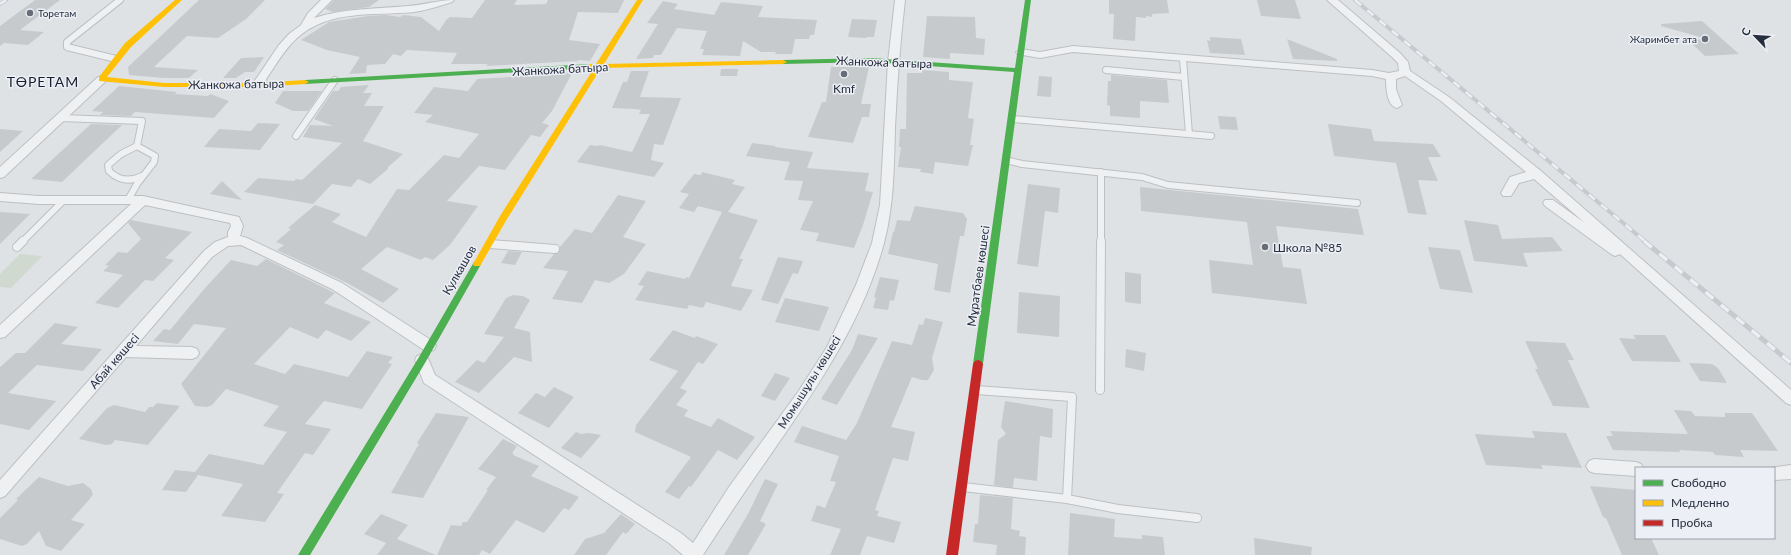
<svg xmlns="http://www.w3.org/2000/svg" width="1791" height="555" viewBox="0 0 1791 555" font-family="Lato,sans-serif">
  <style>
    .green { fill: #cfd9d0 }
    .building { fill: #c7cacd }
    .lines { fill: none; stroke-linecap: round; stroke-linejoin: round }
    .lane-far1-casing { stroke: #bdc0c3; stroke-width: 8 }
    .lane-casing { stroke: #bdc0c3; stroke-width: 10 }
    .street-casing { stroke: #bdc0c3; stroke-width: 2 }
    .lane-far1 { stroke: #eef0f1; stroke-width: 6 }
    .lane { stroke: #eef0f1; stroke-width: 8 }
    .street { fill: #eef0f1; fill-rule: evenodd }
    .fast { fill: #4caf50; fill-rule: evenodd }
    .slow { fill: #ffc107; fill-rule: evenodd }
    .jam { fill: #c62828; fill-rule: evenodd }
    .rail-far1-casing { stroke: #c8c9cc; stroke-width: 4 }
    .rail-casing { stroke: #c8c9cc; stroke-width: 5 }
    .rail-far1 { stroke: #eceff5; stroke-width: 2.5; stroke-dasharray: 8; stroke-linecap: butt }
    .rail { stroke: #eceff5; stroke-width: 3.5; stroke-dasharray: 10; stroke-linecap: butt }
    .poi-dot { fill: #676d78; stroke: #eceff5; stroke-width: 1.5 }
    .labels { text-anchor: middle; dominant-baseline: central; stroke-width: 3; stroke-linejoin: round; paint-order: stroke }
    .far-poi-label { font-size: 10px; fill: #262e3e; stroke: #eceff5; text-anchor: start }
    .street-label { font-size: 12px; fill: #262e3e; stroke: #eceff5 }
    .poi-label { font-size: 12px; fill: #262e3e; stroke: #eceff5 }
    .quarter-label { font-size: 14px; letter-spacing: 1px; fill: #181f2e; stroke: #eceff5 }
  </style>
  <rect width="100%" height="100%" fill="#dfe2e5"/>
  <path class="green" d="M20 254 42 256 11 288 0 287V274Z"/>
  <path class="building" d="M35 0H60L20 30 44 32 28 45 4 43 0 46V26Z
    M199 0H265L246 19 218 38 187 36 154 67 198 70 189 78H164L129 75 128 67Z
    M334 0H379L369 7 333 12 325 9Z
    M485 0H517L514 5 546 4 548 0H624L618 13 578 12 569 40 600 44 590 61 578 60V61L486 66 488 64H451L457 53 407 50 401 56 393 54 385 64 367 65 366 73 349 74 360 57 327 50 301 40 329 22 368 16 386 15 400 17 403 15 421 17 439 31 446 20 450 17 472 18Z
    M1109 0H1167L1169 13 1152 14V17L1146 16V18L1136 17 1135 41 1113 39 1114 14H1109Z
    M1257 0H1295L1301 19 1261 16Z
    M663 1 678 4 674 9 714 15 721 2 763 6 758 17 817 20 814 35H810L809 39H795L792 54H775L776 52H761L743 41 740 56 702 55 704 49H700L707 31 677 28 661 55H654L653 58 636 59 658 24 647 23Z
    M927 16 975 17 976 38 985 39 984 55 950 53V59L923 57Z
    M852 19 877 20 874 37H867L866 38 848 37Z
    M1702 21 1721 38 1739 54 1705 56 1688 40 1707 39 1661 26V24Z
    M1210 37 1241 39 1245 55 1210 53 1207 40 1210 41Z
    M1287 39 1337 59V61L1293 59Z
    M264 57 254 72H245L236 78H223L241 58Z
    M831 67H869L861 104H871L869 117H862L853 143 808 137 822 102H826Z
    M721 69H738L737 76H720Z
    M922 70 949 72V80L973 82 968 118 974 119 970 145H973L968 166 935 162 933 174 920 172 921 169 898 167 901 147H899L900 129H906L907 73H922Z
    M631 71H649L640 97 681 98 663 145 654 144 651 160 664 163 654 177 577 162 590 145 598 146 600 145 632 152 650 114H639L641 110 635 109 612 108 623 82H627Z
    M572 73 552 111 542 123 549 125 540 137 531 135 505 170 479 166 447 201 478 206 450 245 433 260 425 257 421 260 387 247 361 269 399 289 383 303 347 283 277 250 284 245 276 242 291 229 288 228 315 205 341 214 332 222 366 237 397 189 409 190 444 155 459 158 479 134 425 122 433 115 414 113 434 87 468 91 477 79Z
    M1111 75 1167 80 1169 103 1140 101V118L1110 116V106L1107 105 1108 81H1111Z
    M1039 76 1052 77 1051 97 1037 96Z
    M369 85 363 93H372L364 106H384L363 141 403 154 387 168 388 169 370 184 358 179 351 187 332 184 313 204 244 192 258 178 294 181 296 179 302 180 342 143 303 137 310 125 333 126 314 119 333 91H338L341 87Z
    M119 86 177 92 175 94 208 96 210 94 229 101 214 118 135 112 131 116 100 115 103 112 92 111Z
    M283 91H322L308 111H293L275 103Z
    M1218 116 1236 117 1238 130 1220 129Z
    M258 123 280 124 260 150 204 147 219 129 251 131Z
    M91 124 122 125 62 182 31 179Z
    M1328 124 1371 129 1374 141 1433 144 1441 157H1428L1438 181 1418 180 1427 215 1408 213 1396 163 1334 156Z
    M0 129 23 131 0 152Z
    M752 143 775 146V147L813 152 807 168 869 173 865 191 873 192 863 225 854 248 816 241 819 233 800 230 813 201 798 200 803 181 784 180 790 162 746 156Z
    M702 172 735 180 732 184 745 187 728 212 758 220 739 259H743L731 286 753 290 741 311 706 302 703 308 689 305 687 309 635 300 644 286 638 285 647 271 685 279 686 277 689 278 722 212 698 206 694 212 679 208 689 194 680 192 694 174 701 175Z
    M222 181 242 200 210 194Z
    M1028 184 1060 188 1058 213 1045 211 1038 267 1017 264Z
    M1140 187 1358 209 1364 235 1276 226 1283 267 1301 269 1307 304 1212 293 1209 260 1253 265 1247 222 1141 211Z
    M618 195 646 201 623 237 646 244 624 274 609 283 595 280 582 303 552 299 568 271 543 268 554 254 559 252 560 247 575 229 592 233Z
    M915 206 963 213 967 219 964 236H960L950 293 934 290 938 264 888 254 893 232H894L897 220 910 221Z
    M0 212 30 214 0 244Z
    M131 220 192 232 165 258 174 260 153 281 145 280 118 308 95 303 123 275 103 271 109 266 105 265 118 252 127 253 141 239 128 223Z
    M1464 220 1498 225 1502 239 1552 237 1563 251 1523 253 1528 267 1474 261Z
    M1428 247 1460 250 1473 293 1440 289Z
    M508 251 522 252 515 265 501 263Z
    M778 257 803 261 798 274 793 273 778 304 761 300Z
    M266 259 335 293 324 303 371 322 351 341 326 330 318 339 290 327 254 364 285 374 294 364 348 377 367 351 393 357 388 363 392 364 362 409 324 401 305 424 331 429 313 455 305 453 277 493 284 494 265 522 221 516 243 484 198 475 186 492 162 490 175 470 195 472 209 454 263 465 287 432 263 426 279 406 226 389 212 405 207 407 195 406 181 384 226 328 194 324 178 344 153 341 164 329 170 330 205 288 231 260 257 266Z
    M1125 272 1141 274V304L1125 302Z
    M880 277 899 280 894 301 890 300 888 310 873 308 876 298 874 297Z
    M1019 292 1060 296 1059 337 1017 333Z
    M513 295 523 296 530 300 514 328 530 332 532 362 514 357 479 393 455 382 477 360 484 363 504 337 484 334 506 298Z
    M785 298 829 307 819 331 775 322Z
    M925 318 943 322 932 358 934 370 928 380H922L912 377 891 427 915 432 908 461 893 458 875 510 879 511 877 516 901 522 894 543 867 536 860 555H830L841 529 811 521 817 505 825 508 836 482 830 481 839 456 794 442 802 426 846 440 857 423 892 341 912 345 919 324 923 325Z
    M55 323 78 327 61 344 102 349 83 371 37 365 8 393 56 401 29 430 0 424V367L16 353H25Z
    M673 330 695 338 696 336 718 344 703 364 698 362 680 388 687 391 676 405 688 410 684 416 711 427 718 418 755 437 737 460 718 450 691 487 689 486 679 499 665 492 691 457 635 432 636 425 678 371 649 360Z
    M858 334 878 338 837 405 821 399 852 350Z
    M1633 335H1665L1681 362 1632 361 1619 338 1636 339Z
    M1525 341 1565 343 1574 360H1568L1590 408 1553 406 1535 369H1538Z
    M1126 349 1146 353 1144 371 1125 367Z
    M1689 363 1712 364 1718 368 1727 383 1700 381Z
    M775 373 790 378 775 401 761 396Z
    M554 387 574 397 549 428 518 413 536 393 545 397Z
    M1005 401 1053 409 1052 438 1040 436 1037 481 1014 478 1013 488 994 485 998 440 1006 434 1001 427Z
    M157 403 180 406 148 445 115 440 112 444 106 445 79 439 107 408 114 405 145 412 149 407H153Z
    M1674 410 1691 411 1695 416 1725 417V413H1752L1778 451 1740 450 1744 457 1715 455 1713 452 1679 450 1680 452 1613 450 1606 436H1613L1610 431 1688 434Z
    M436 413 469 417 423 498 391 493 419 444 417 443Z
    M1532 431 1566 433 1582 468 1541 465 1543 469 1486 465 1475 434 1535 438Z
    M576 432 581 434 589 433 601 435 581 458 561 448Z
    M503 439 517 446 512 453 514 454 513 455 539 466 531 476 579 497 569 510 564 508 544 533 516 520 490 554 482 550 479 555H437L451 525 461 526 463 522H467L488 490H486L496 477 478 469Z
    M39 477 68 486 83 483 91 489 93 494 89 500 71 520 85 524 61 551 46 546 39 531 27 544 22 546 0 539V518L18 500 16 499Z
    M765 479 778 484 760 521 766 524 748 555H724L749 512Z
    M1590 486 1636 490V538H1651L1659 555H1622L1606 518 1603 517Z
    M980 495 1013 498 1011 529 1020 531 1019 536 1026 537 1025 555H996L997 545 973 542 975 524H978Z
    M1070 513 1115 519 1114 537 1142 539V535L1163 537 1165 555H1068Z
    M381 514 408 525 397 539 436 555H377L386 543 364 534Z
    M621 514 635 524 626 534 623 532 606 555H574L585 539 604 533Z
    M1254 538 1312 547 1311 555H1255Z"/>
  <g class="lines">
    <g class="lane-far1-casing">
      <path id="lane-far1" d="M116 59 67 47V42L120 0
        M1183 59 1189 134
        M1106 70 1184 77
        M61 118 142 121 137 146 155 156 154 162 137 184 128 200
        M1012 119 1211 136
        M296 136 335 80
        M137 146 121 154 108 165 109 171C119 181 130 182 142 176
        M1006 160 1022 164 1142 177 1168 185 1357 203
        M22 242 64 200
        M1101 242V172"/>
    </g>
    <g class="lane-casing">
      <path id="lane" d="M490 244 555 249
        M17 247 23 241
        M976 390 1072 397 1067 499
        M1100 390 1101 241
        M963 487 1067 499 1118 509 1197 518"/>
    </g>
    <g class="street-casing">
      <path id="street" d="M321 0H332L314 18C345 8 377 9 408 6 424 5 438 0 454 0L452 2C440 6 427 10 414 12 374 16 329 9 297 38 282 52 272 71 261 87H253L252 85 279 45 289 34 301 25 308 13Z
        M895 0H905C900 43 897 85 895 128 894 166 894 205 884 243 862 325 812 395 764 464 743 494 723 524 703 555H683L669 543 424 383 415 360 417 356 422 354 427 356 435 375 681 533 693 543 729 487 798 392 827 347 856 285 872 243 880 205 888 62Z
        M1327 0H1338L1400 53 1408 62 1410 71 1449 97 1541 171 1791 390V405L1786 403 1620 254 1615 256 1611 254 1545 206 1543 203 1545 200H1553L1585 223 1534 179 1519 183 1511 196H1503L1501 193 1510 177 1526 172 1441 101 1405 76 1396 79V89L1402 105 1397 108C1387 106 1386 88 1386 79L1372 76 1073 52 1040 58 1017 54 1016 52 1021 49 1040 52 1073 46 1372 70 1389 73 1399 71 1398 63 1392 57Z
        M102 76 106 77 107 79 106 81 4 177 0 178V167L98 77Z
        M0 193 39 196H143L239 217 243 226 240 236 247 238 342 283 434 342 436 346 434 350 429 351 424 350 332 289 241 245 228 246 212 257 136 346 192 347 197 349 199 353 197 357 192 359 126 357 5 496 0 498V480L204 251 215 242 228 237V232L231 226 230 223 145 205 5 337 0 338V325L131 204H39L0 201Z
        M1594 459 1636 462 1641 464 1643 468H1636V476L1594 473 1589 471 1586 466 1589 461Z
        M1791 465V479L1774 480V468H1769Z"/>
    </g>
    <use href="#lane-far1" class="lane-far1"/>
    <use href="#lane" class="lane"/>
    <use href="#street" class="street"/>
    <path class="fast" d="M1025 0H1031L983 364 981 367 978 368 975 367 973 364 1014 72 871 62 783 64 779 62 783 60 871 58 1015 68Z
      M590 64H593V68L305 84 301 82 305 80Z
      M477 261 480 262 481 264 480 266 425 363 310 555H298L419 357 474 262Z"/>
    <path class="slow" d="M175 0H182L131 47 107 77 164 83H257L305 80 309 82 305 84 257 87H164L99 81V77L125 43Z
      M637 0H643L604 64 783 60 787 62 783 64 601 68 507 219 480 266H474L473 264 500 216 594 68H587L586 66 590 64H596Z"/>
    <path class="jam" d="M978 360 981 361 983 364 958 555H946L973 364 975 361Z"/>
    <g class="rail-far1-casing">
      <path id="rail-far1" d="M1355 0 1646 242
        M0 4 6 0"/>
    </g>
    <g class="rail-casing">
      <path id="rail" d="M1644 241 1791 363"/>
    </g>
    <use href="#rail-far1" class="rail-far1"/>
    <use href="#rail" class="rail"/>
  </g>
  <g class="poi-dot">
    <circle cx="30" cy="13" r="4"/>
    <circle cx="1705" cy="39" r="4"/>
    <circle cx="844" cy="74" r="4"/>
    <circle cx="1265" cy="247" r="4"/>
  </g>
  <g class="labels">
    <g class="far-poi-label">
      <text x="38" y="13">Торетам</text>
      <text x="1697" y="39" text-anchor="end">Жаримбет ата</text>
    </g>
    <g class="street-label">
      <text transform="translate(884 62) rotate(2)">Жанкожа батыра</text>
      <text transform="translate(560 69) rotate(-3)">Жанкожа батыра</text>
      <text transform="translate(236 84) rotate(-1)">Жанкожа батыра</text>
      <text transform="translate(459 270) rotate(-60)">Кулкашов</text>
      <text transform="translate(978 276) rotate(-82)">Мұратбаев көшесі</text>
      <text transform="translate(114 361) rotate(-49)">Абай көшесі</text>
      <text transform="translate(809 382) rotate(-58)">Момышұлы көшесі</text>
    </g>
    <g class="poi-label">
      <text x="844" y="88">Kmf</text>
      <text x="1273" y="247" text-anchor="start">Школа №85</text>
    </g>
    <g class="quarter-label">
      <text x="43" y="81">ТӨРЕТАМ</text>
    </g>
  </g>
  <rect x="1635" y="467" width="140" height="72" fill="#eceff5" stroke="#9da2ac"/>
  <rect x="1643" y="480" width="20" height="6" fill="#4caf50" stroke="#9da2ac"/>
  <text x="1671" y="487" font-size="12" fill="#262e3e">Свободно</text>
  <rect x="1643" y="500" width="20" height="6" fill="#ffc107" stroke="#9da2ac"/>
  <text x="1671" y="507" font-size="12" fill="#262e3e">Медленно</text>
  <rect x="1643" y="520" width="20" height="6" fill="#c62828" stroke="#9da2ac"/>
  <text x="1671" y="527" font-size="12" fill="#262e3e">Пробка</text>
  <g transform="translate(1755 36) rotate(295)" stroke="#eceff5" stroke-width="3" paint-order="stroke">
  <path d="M0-3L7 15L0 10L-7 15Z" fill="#262e3e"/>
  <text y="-6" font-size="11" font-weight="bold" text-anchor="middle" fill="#262e3e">С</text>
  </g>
</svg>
